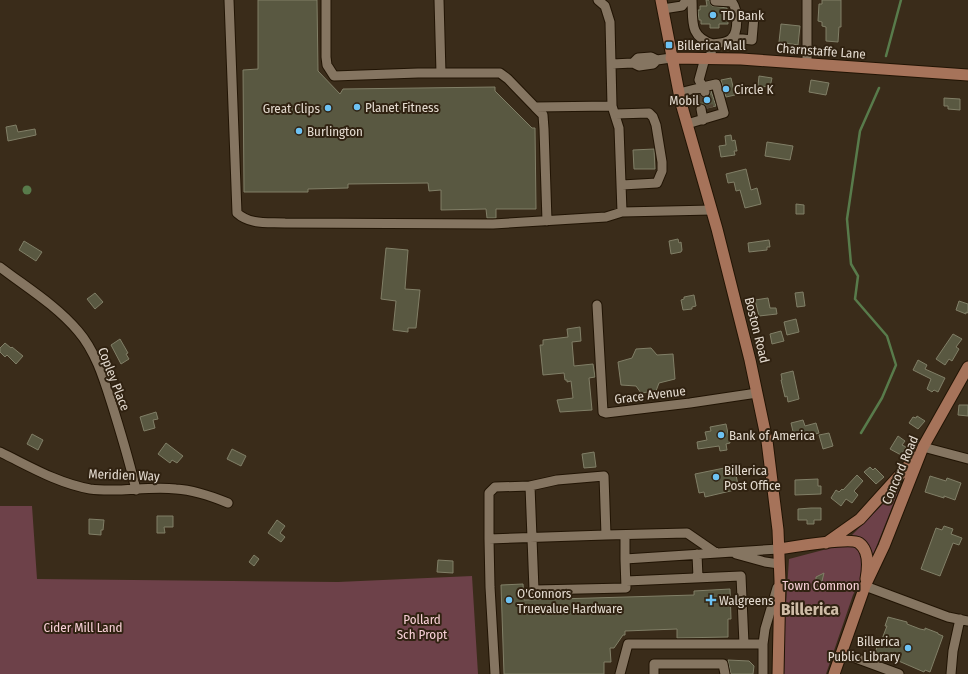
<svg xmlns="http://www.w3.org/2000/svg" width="968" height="674" viewBox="0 0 968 674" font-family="'Fira Sans Condensed',sans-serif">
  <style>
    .green { fill: #6d4149 }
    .water { fill: #587b4b }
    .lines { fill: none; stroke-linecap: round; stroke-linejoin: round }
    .stream { stroke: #587b4b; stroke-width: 2.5 }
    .building { fill: #595841; stroke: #817f67 }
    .minor-tunnel { stroke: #544635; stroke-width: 9; stroke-dasharray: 9 4.5; stroke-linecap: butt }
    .minor-casing { stroke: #211404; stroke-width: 11 }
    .major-casing { stroke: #211404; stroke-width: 13 }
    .minor { stroke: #857561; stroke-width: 9 }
    .major { stroke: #a6735a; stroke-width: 11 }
    .poi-dot { fill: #6dc2f3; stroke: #302211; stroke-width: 1.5 }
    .labels { text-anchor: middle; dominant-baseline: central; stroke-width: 4; stroke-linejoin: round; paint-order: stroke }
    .poi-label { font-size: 13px; fill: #e4dbd0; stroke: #302211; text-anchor: start }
    .street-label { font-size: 13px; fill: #e4dbd0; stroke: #302211 }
    .park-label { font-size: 13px; fill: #f8d0d7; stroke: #302211 }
    .district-label { font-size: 17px; font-weight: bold; fill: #cfbda7; stroke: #302211 }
  </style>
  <rect width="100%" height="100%" fill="#3a2c1a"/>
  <path class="green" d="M900 487 875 550 853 595 826 674H784L785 618 789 559 842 545Z
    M0 506H32L37 579 338 582 472 576 478 674H0Z"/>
  <path class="water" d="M22.5 190a4.5 4.5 0 1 1 9 0a4.5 4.5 0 1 1-9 0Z"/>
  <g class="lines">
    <path class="stream" d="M886 56 901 0
      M861 433 882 398 896 365 887 336 855 299 858 276 851 264 847 219 860 131 879 88"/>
  </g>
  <path class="building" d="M258 0H317L318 71 340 94 343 89 495 87V91L532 128H535L536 209H496V218H487L486 209 441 210V190L429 191 428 183 348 184V188L308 189V192H244L243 70 258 69Z
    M706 0H709L710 3 712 6 727 8 728 24H719V28H710V24H701V20H699L698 10H700V6H707Z
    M822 0H841V27H839L838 42 826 41V27L822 26V22L818 21 819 4H822Z
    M781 24 800 26 798 45 779 42Z
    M759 76 772 78 770 87 758 86Z
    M731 78 735 95 726 97 721 80Z
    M811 80 829 83 826 95 809 92Z
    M711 91 716 106 707 108 703 104H698L696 95 699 94 702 97 707 98 710 95Z
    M944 98 960 99V110L948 109V106H944Z
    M16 125 18 132 35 129 36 135 8 141 6 127Z
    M731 135 732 141 735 140 737 151H734L735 155 721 157 719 146 726 145 725 136Z
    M767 142 793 146 790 160 765 156Z
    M654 149 655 169H634L633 150Z
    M746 169 751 190 757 188 761 204 745 208 740 190 736 191 734 182 728 183 726 174Z
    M796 204 804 205V214H796Z
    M678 239 679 243 681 242 682 250 681 252 671 254 669 241Z
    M769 240 770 247H767V250L749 252 748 243Z
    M24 241 42 252 36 261 19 250Z
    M386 248 408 250 405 289 420 290 416 328H408V332L393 330 396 301 381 299Z
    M803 292 805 306 797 307 795 293Z
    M95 293 103 302 95 309 87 299Z
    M694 295 696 306 692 307V309L683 310 681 300 684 299V297Z
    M768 298 770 308H776L777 314 759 316 755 300Z
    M959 301 968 304V313L966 312V314L956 310Z
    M796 319 799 332 787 335 784 322Z
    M580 327 581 341 572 342 574 366 593 364 595 377 589 378 592 410 560 412 557 400 573 398 571 381 567 382V380H565L564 373 543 375 540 345H543V340L568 337 567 329Z
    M781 331 784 341 772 344 770 334Z
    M953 334 962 339 956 347 959 349 952 361 949 359 945 365 936 359Z
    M120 339 128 353 126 354 129 359 121 364 111 345Z
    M5 343 11 348 12 347 23 356 16 364 7 355 5 357 0 352V348Z
    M651 348 657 355 673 354 675 379 659 383 656 391 641 393 636 386 621 385 618 362 632 358 636 349Z
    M918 360 927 365 925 369 945 378 938 392 934 390 932 392 927 389 931 379 913 370Z
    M793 371 799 399 788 402 787 396 785 397 781 380H782L781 374Z
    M959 405H968V416L958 415Z
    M156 412 158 419 153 420 155 428 144 431 140 417Z
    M917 416 925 421 918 429 909 423 913 417 916 418Z
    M803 420 805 426 816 423 819 433 795 440 791 423Z
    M726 424 730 443 726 444 727 450 720 451 719 446 698 449 697 442 707 440 705 432 711 431 710 427Z
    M829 433 833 446 823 449 819 435Z
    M32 434 43 440 38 450 27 444Z
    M898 436 905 441 902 445 906 447 901 455 890 449Z
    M166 443 183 456 177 463 172 460 170 463 158 454Z
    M232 449 246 456 241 466 227 459Z
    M594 452 596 467 584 468 582 454Z
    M734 466 739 489 705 497 704 492 699 493 695 474Z
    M870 467 873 470 875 468 884 477 876 484 864 472Z
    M857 475 863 481 854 491 858 495 852 503 846 499 841 506 831 498 836 490 839 492 842 489 843 490Z
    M930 476 946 481 947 478 961 483 955 500 944 496V498L925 492Z
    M818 479V486H821V494L795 495V480Z
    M811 508H821V520H814V524H807V520H798V509Z
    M157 516H173V527H164L165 533H157Z
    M89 519 104 520 103 530H101V535L89 534Z
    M277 520 285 526 280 533 285 537 281 542 268 533Z
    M944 526 953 529 951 534 962 538 959 545 953 543 940 576 921 569 936 528 942 530Z
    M254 555 259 559 254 566 249 562Z
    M438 560 453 561V573L437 572Z
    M824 573 822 581 818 584 816 580V577Z
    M523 584 524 600 694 595V591L730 589 731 619H728V637L677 638V629L625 631V635H623L614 648H610L611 662H604V674H504L501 585Z
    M888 617 907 622V624L920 629 925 630V628L938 633V634L943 636 930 672 925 670 924 672 894 659 893 660 880 655V654L875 652 879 643 880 644 887 626H885Z
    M728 660 749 661 754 666 753 674H731Z"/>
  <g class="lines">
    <path class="minor-tunnel" d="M705 92 709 108
      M697 94 701 109"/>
    <g class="minor-casing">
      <path id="minor" d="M229 0 237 213C250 225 268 222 285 223L493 224 606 217 622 212 712 210
        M326 0V57L327 65 334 76 418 73H500L508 79 535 107 612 106
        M439 0 441 73
        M598 0 605 6 610 22 612 106 619 128 622 212
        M692 0C693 21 689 37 713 44
        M663 9 682 6 685 2
        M733 38 752 40 754 16
        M710 58 713 44C720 43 726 43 731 39 739 32 738 10 732 2L715 1
        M633 63 638 58 651 57 657 60 671 58
        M612 64 633 63 639 66 653 64 657 60
        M807 64V0
        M679 93 703 87 705 92
        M535 107 543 115 544 129 547 221
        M701 109 703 120
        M616 114 649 113 653 117 656 125 662 162V171L657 183 622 185
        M687 124 724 113 716 84 703 87 699 80 705 58
        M0 267C26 287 56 305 78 331 97 353 105 383 114 411 122 437 130 463 136 490
        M597 305 603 412 606 413 690 403 757 393
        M923 447 968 459
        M0 452C29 466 57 483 90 489 118 493 147 486 176 489 194 490 211 496 228 503
        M625 535V559
        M489 539V493L495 487 530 486
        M716 553 687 533 606 535 604 476 557 480 530 486 534 590 626 588 625 559 779 549
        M697 554 698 578
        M736 554 765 562 779 564
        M626 581 741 576 744 644
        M865 586 948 617 968 621
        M842 653 899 674
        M495 674 490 587 489 539 606 535
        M620 674 628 644H763
        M654 674V664H723L725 674
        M763 674V644L765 629 777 588
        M951 674 953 651 960 619"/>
    </g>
    <g class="major-casing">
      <path id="major" d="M661 0 681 103 717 229 750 360 767 441 778 530 780 581 778 674
        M671 58 741 59 968 75
        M826 543 860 519 916 457
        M779 549C792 547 851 537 859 543 870 551 868 568 866 579
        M834 674 865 586 884 546 923 447 968 367"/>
    </g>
    <use href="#minor" class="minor"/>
    <use href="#major" class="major"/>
  </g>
  <g class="poi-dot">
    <circle cx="713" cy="15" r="4"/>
    <rect x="665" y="41" width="8" height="8" rx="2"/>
    <circle cx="726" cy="89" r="4"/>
    <circle cx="707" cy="100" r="4"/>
    <circle cx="357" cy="107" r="4"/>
    <circle cx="328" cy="108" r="4"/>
    <circle cx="299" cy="131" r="4"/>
    <circle cx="721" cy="435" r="4"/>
    <circle cx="716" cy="477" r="4"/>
    <circle cx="509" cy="600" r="4"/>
    <path d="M709 594h4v4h4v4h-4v4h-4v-4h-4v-4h4z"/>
    <circle cx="908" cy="648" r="4"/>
  </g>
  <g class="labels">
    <g class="poi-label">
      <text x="721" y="15">TD Bank</text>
      <text x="677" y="45">Billerica Mall</text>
      <text x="734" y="89">Circle K</text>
      <text x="699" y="100" text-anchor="end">Mobil</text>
      <text x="365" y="107">Planet Fitness</text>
      <text x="320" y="108" text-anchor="end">Great Clips</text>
      <text x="307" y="131">Burlington</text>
      <text x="729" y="435">Bank of America</text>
      <text x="724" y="470">Billerica<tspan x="724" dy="15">Post Office</tspan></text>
      <text x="517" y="593">O'Connors<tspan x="517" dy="15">Truevalue Hardware</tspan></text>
      <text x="719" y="600">Walgreens</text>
      <text x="900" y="641" text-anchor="end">Billerica<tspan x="900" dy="15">Public Library</tspan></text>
    </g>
    <g class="street-label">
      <text transform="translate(821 51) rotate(4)">Charnstaffe Lane</text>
      <text transform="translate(757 330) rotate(76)">Boston Road</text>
      <text transform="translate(114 379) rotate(69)">Copley Place</text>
      <text transform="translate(650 395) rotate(-7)">Grace Avenue</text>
      <text transform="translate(900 470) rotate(-67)">Concord Road</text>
      <text transform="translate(124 475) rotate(2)">Meridien Way</text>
    </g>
    <g class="park-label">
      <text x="821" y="585">Town Common</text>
      <text x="422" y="619">Pollard<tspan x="422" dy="15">Sch Propt</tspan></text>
      <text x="83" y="627">Cider Mill Land</text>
    </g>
    <g class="district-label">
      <text x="810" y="609">Billerica</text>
    </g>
  </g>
</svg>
